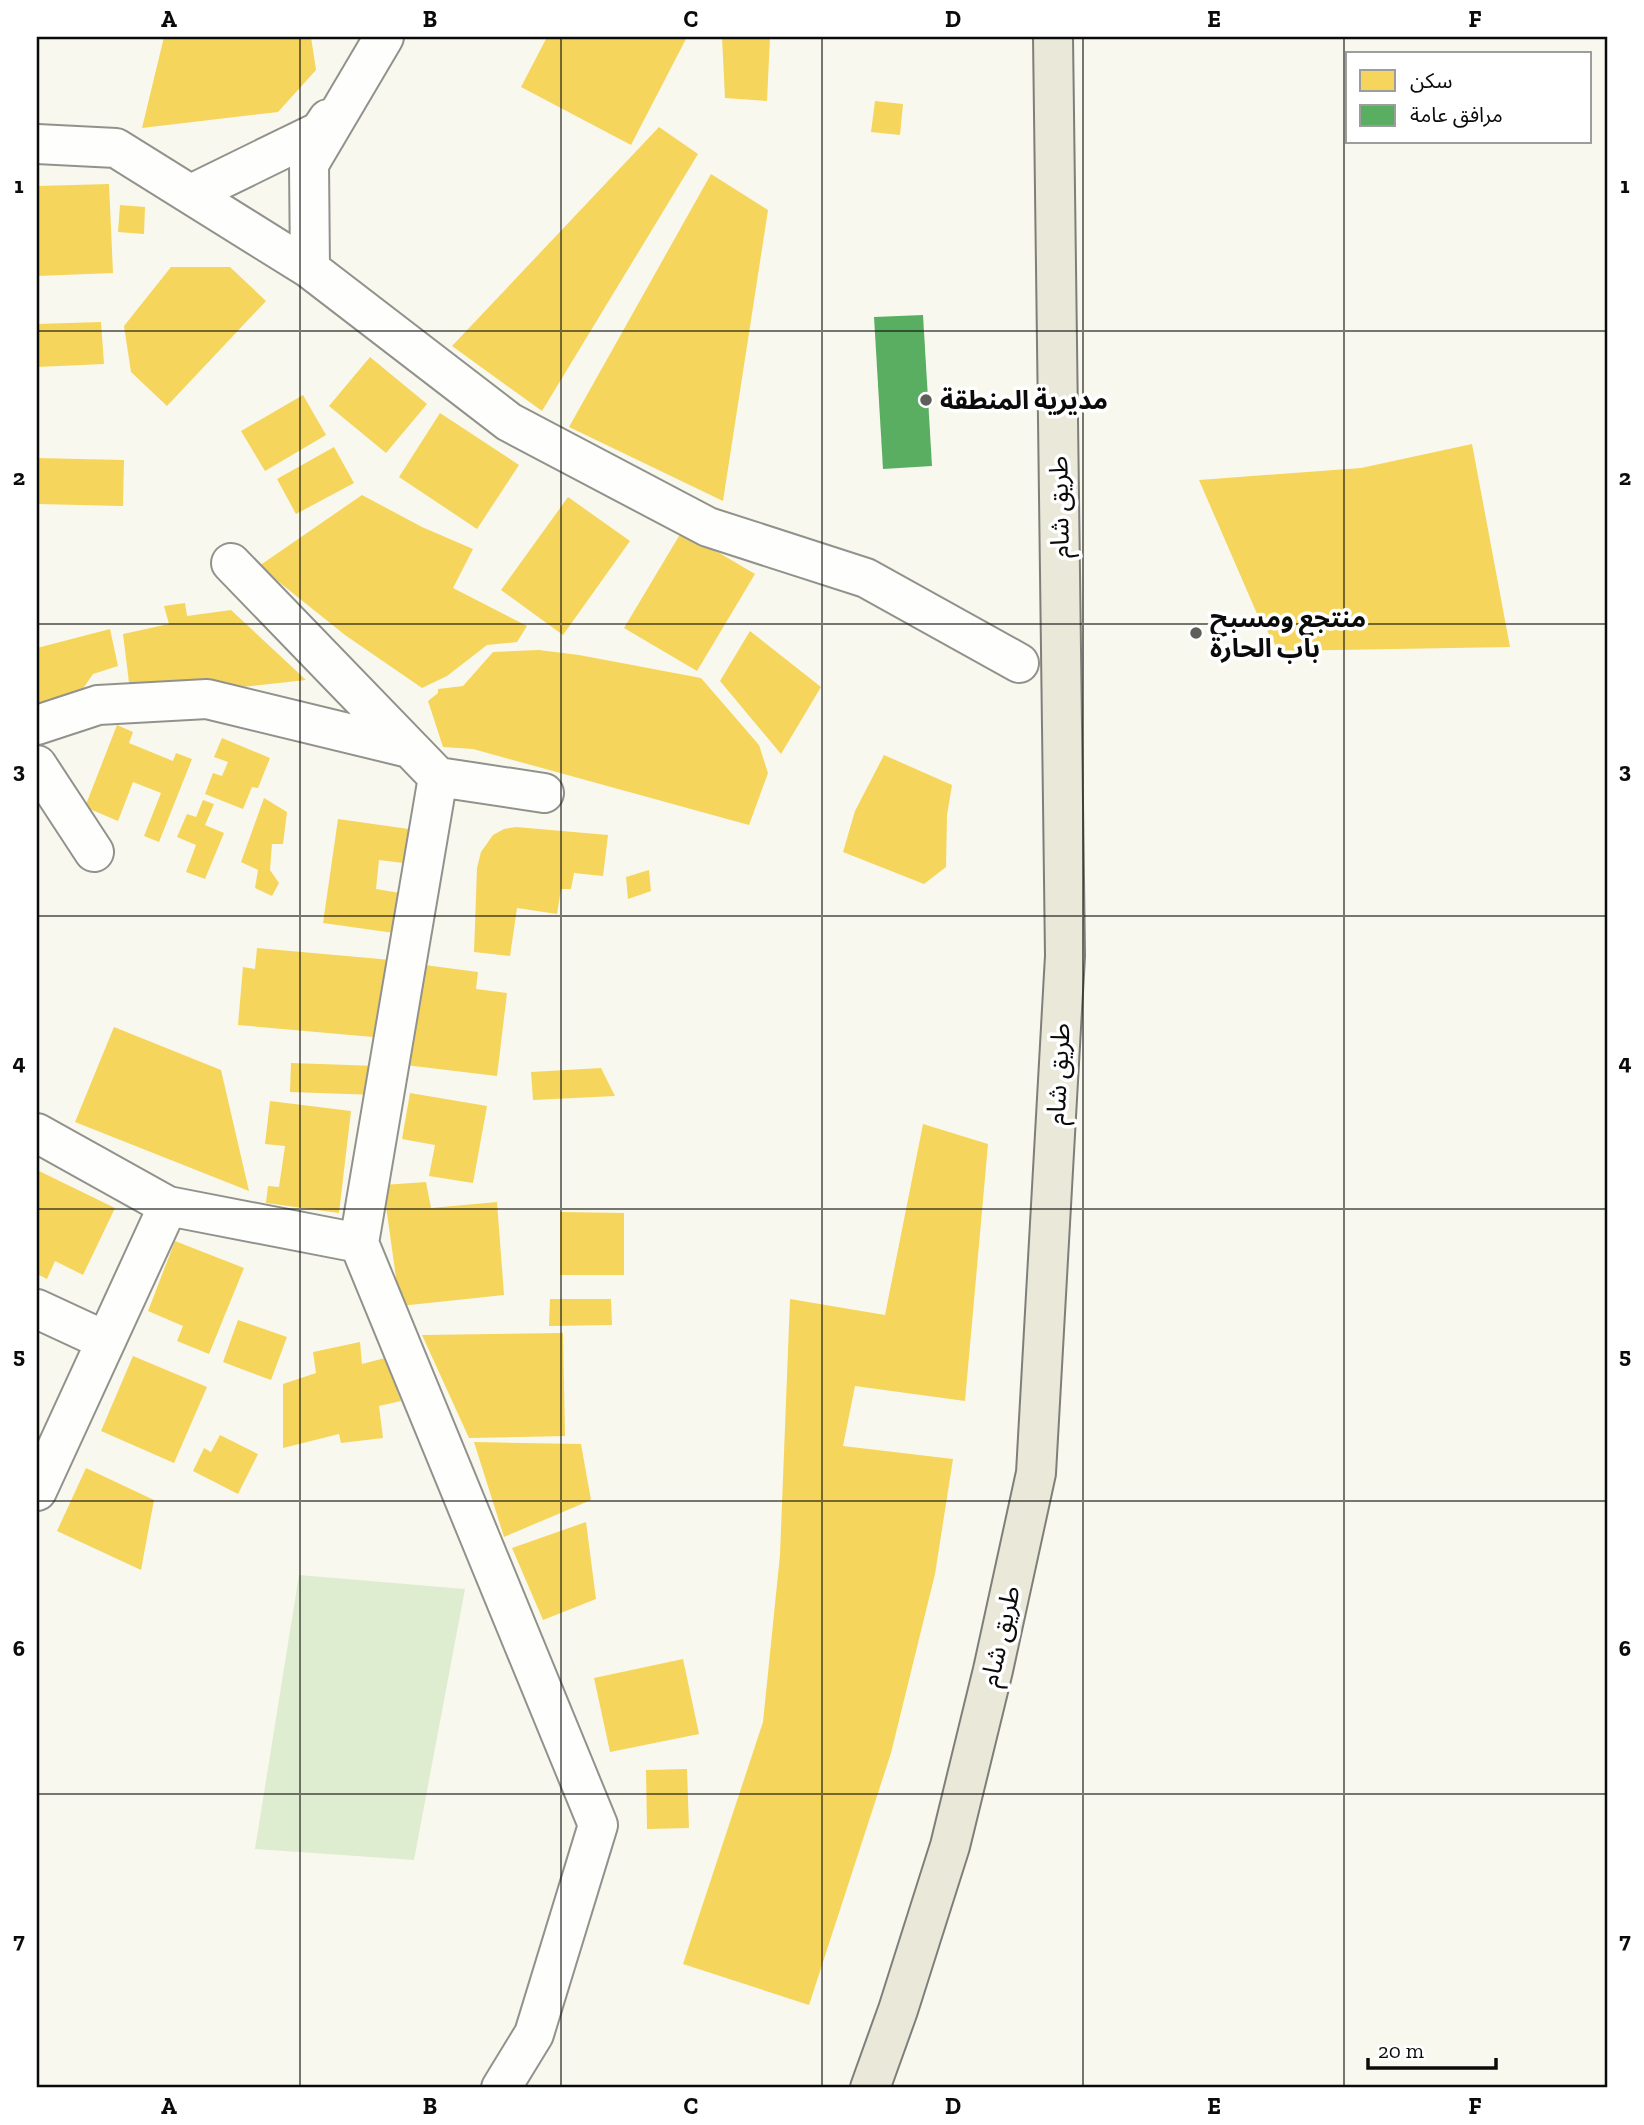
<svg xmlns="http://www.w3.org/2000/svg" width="1644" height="2125" viewBox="0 0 1644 2125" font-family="'Zilla Slab','Noto Sans Arabic',serif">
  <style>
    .green { fill: #deedd0 }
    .homes { fill: #f6d55c }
    .public { fill: #5aae61 }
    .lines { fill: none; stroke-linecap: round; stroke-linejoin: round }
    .minor-casing { stroke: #92928d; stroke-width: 42 }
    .primary-casing { stroke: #7f7f7a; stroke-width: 42 }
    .minor { stroke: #fefefc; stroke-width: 38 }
    .primary { stroke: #e9e8d9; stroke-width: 38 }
    .grid { fill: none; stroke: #0b0b0b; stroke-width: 2; stroke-opacity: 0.55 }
    .poi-dot { fill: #5e5e5a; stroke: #fff; stroke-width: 2.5 }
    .labels { text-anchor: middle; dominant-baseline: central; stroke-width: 7; stroke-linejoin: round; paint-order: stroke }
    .poi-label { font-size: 26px; font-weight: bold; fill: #0b0b0b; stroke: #fff; text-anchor: start }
    .street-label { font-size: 26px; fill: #0b0b0b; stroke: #fff }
    .neatline { fill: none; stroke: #0b0b0b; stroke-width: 2.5 }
    .grid-label { font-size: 23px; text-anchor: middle; font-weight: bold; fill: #0b0b0b }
  </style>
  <rect width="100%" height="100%" fill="#f9f8ee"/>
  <path class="green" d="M299 1575 465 1589 414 1860 255 1849Z"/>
  <path class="homes" d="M164 37H311L316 70 278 112 142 128Z
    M547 37H687L631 145 521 87Z
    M722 37H770L767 101 725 98Z
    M875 101 903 104 900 135 871 132Z
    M659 127 698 154 542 411 452 346Z
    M711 174 768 210 723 501 569 427Z
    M109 184 113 273 37 276V186Z
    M120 205 145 207 144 234 118 232Z
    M171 267H230L266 301 167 406 131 372 124 326Z
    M101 322 104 364 37 367V324Z
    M370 357 427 404 386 453 329 406Z
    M303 395 326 435 265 471 241 431Z
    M440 413 519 465 477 529 399 477Z
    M1472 444 1510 647 1279 651 1258 616 1199 480 1361 468Z
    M334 447 354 483 296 514 277 479Z
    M37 458 124 460 123 506 37 504Z
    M362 495 422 527 473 549 453 588 527 626 517 642 487 645 447 676 422 688 345 635 259 566Z
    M568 497 630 541 563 635 501 590Z
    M682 531 755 574 697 671 624 628Z
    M185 603 187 616 231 610 306 680 131 699 123 634 169 624 164 606Z
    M110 629 118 666 93 674 78 696 37 710V648Z
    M750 631 821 687 781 754 720 681Z
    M539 650 579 655 701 678 759 745 768 773 749 825 473 749 443 747 428 701 438 693V689L463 686 493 652Z
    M117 725 133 732 129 743 173 761 176 753 192 759 159 842 144 836 161 793 133 782 118 821 85 807Z
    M222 738 270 758 258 788 252 787 243 809 205 794 213 773 222 776 228 762 214 757Z
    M884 755 952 785 947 815 946 867 924 884 843 852 855 811Z
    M264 798 287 812 283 844H272L270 870 279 883 272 896 255 888 258 870 241 862Z
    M203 800 214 804 205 825 224 833 205 879 186 872 196 845 177 837 187 814 196 817Z
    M338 819 416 830 411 864 379 860 376 889 406 894 401 934 323 923Z
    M516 827 608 835 603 876 574 873 571 889H561L557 914 517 908 510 956 474 952 477 868 481 852 493 835 504 829Z
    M649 870 651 891 628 899 626 877Z
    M257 948 391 960 384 1038 238 1025 243 967 255 969Z
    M417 964 478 972 476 989 507 993 497 1076 405 1065Z
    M114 1027 221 1070 249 1191 75 1122Z
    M291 1063 378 1066 377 1095 290 1092Z
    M601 1068 615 1096 533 1100 531 1072Z
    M410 1093 487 1106 473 1183 429 1176 435 1145 402 1139Z
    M270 1101 351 1111 339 1213 266 1203 268 1186 279 1187 285 1146 265 1144Z
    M923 1124 988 1144 965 1401 855 1386 843 1446 953 1459 935 1574 891 1753 809 2005 683 1964 763 1722 780 1555 790 1299 885 1315Z
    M37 1170 115 1208 83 1275 55 1261 47 1279 37 1274Z
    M426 1182 431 1208 497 1202 504 1295 400 1306 383 1185Z
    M560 1212 624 1213V1275H560Z
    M175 1241 244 1268 209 1354 177 1341 183 1326 148 1311Z
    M550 1299H611L612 1325 549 1326Z
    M238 1320 287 1337 271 1380 223 1362Z
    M563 1333 565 1436 469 1438 422 1335Z
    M360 1342 362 1364 385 1358 401 1401 379 1406 383 1438 341 1443 339 1434 283 1448V1384L316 1373 313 1352Z
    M133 1356 207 1387 174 1463 101 1431Z
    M220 1435 258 1454 238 1494 193 1471 204 1448 211 1452Z
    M474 1442 581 1444 591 1500 504 1537Z
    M86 1468 154 1500 141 1570 57 1531Z
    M586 1522 596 1599 543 1620 512 1548Z
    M683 1659 699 1734 610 1752 594 1678Z
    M687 1769 689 1828 647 1829 646 1770Z"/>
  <path class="public" d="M923 315 932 466 883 469 874 317Z"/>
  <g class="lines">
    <g class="minor-casing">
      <path id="minor" d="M384 37 309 164 310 269 509 422 708 527 866 578 1019 663
        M37 144 116 148 310 269
        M191 194 320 131 328 119
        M231 563 438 777 544 793
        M37 725 98 705 207 699 409 748
        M37 765 94 852
        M438 777 359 1243 598 1825 534 2034 501 2088
        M37 1133 168 1206 359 1243
        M37 1309 106 1341
        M37 1491 168 1206"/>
    </g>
    <g class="primary-casing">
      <path id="primary" d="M870 2088 898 2010 950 1846 993 1670 1036 1473 1065 956 1053 37"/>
    </g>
    <use href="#minor" class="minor"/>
    <use href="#primary" class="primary"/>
  </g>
  <path class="grid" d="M300 37V2088M561 37V2088M822 37V2088M1083 37V2088M1344 37V2088M37 331H1607M37 624H1607M37 916H1607M37 1209H1607M37 1501H1607M37 1794H1607"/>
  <g class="poi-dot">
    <circle cx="926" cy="400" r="7"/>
    <circle cx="1196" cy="633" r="7"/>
  </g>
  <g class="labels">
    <g class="poi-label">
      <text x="940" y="400">مديرية المنطقة</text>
      <text x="1210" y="618">منتجع ومسبح<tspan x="1210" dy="30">باب الحارة</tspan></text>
    </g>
    <g class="street-label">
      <text transform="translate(1059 507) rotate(-91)">طريق شام</text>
      <text transform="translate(1058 1074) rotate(-87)">طريق شام</text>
      <text transform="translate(1000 1636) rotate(-77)">طريق شام</text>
    </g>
  </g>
  <rect width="1644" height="2125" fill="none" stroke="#ffffff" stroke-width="77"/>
  <rect x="1346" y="52" width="245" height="91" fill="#ffffff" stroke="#9d9d9d" stroke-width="2"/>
  <rect x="1360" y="70" width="35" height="21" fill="#f6d55c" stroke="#9d9d9d" stroke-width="2"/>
  <text x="1410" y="88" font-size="21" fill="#0b0b0b">سكن</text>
  <rect x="1360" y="105" width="35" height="21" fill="#5aae61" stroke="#9d9d9d" stroke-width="2"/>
  <text x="1410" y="122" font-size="21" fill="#0b0b0b">مرافق عامة</text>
  <path d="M1368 2058v10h128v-10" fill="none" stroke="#0b0b0b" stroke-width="3.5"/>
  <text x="1378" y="2058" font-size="21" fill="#0b0b0b" stroke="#ffffff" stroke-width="5" paint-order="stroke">20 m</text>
  <rect x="38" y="38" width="1568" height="2048" class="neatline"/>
  <g class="grid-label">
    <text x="169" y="27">A</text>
    <text x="430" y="27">B</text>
    <text x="691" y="27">C</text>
    <text x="953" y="27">D</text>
    <text x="1214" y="27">E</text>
    <text x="1475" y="27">F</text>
    <text x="19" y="193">1</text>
    <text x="1625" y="193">1</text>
    <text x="19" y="485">2</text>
    <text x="1625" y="485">2</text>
    <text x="19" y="778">3</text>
    <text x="1625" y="778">3</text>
    <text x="19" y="1070">4</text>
    <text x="1625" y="1070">4</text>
    <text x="19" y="1363">5</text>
    <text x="1625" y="1363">5</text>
    <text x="19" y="1656">6</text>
    <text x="1625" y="1656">6</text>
    <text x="19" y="1948">7</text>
    <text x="1625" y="1948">7</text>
    <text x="169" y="2114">A</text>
    <text x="430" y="2114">B</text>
    <text x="691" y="2114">C</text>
    <text x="953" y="2114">D</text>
    <text x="1214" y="2114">E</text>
    <text x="1475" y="2114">F</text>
  </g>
</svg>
